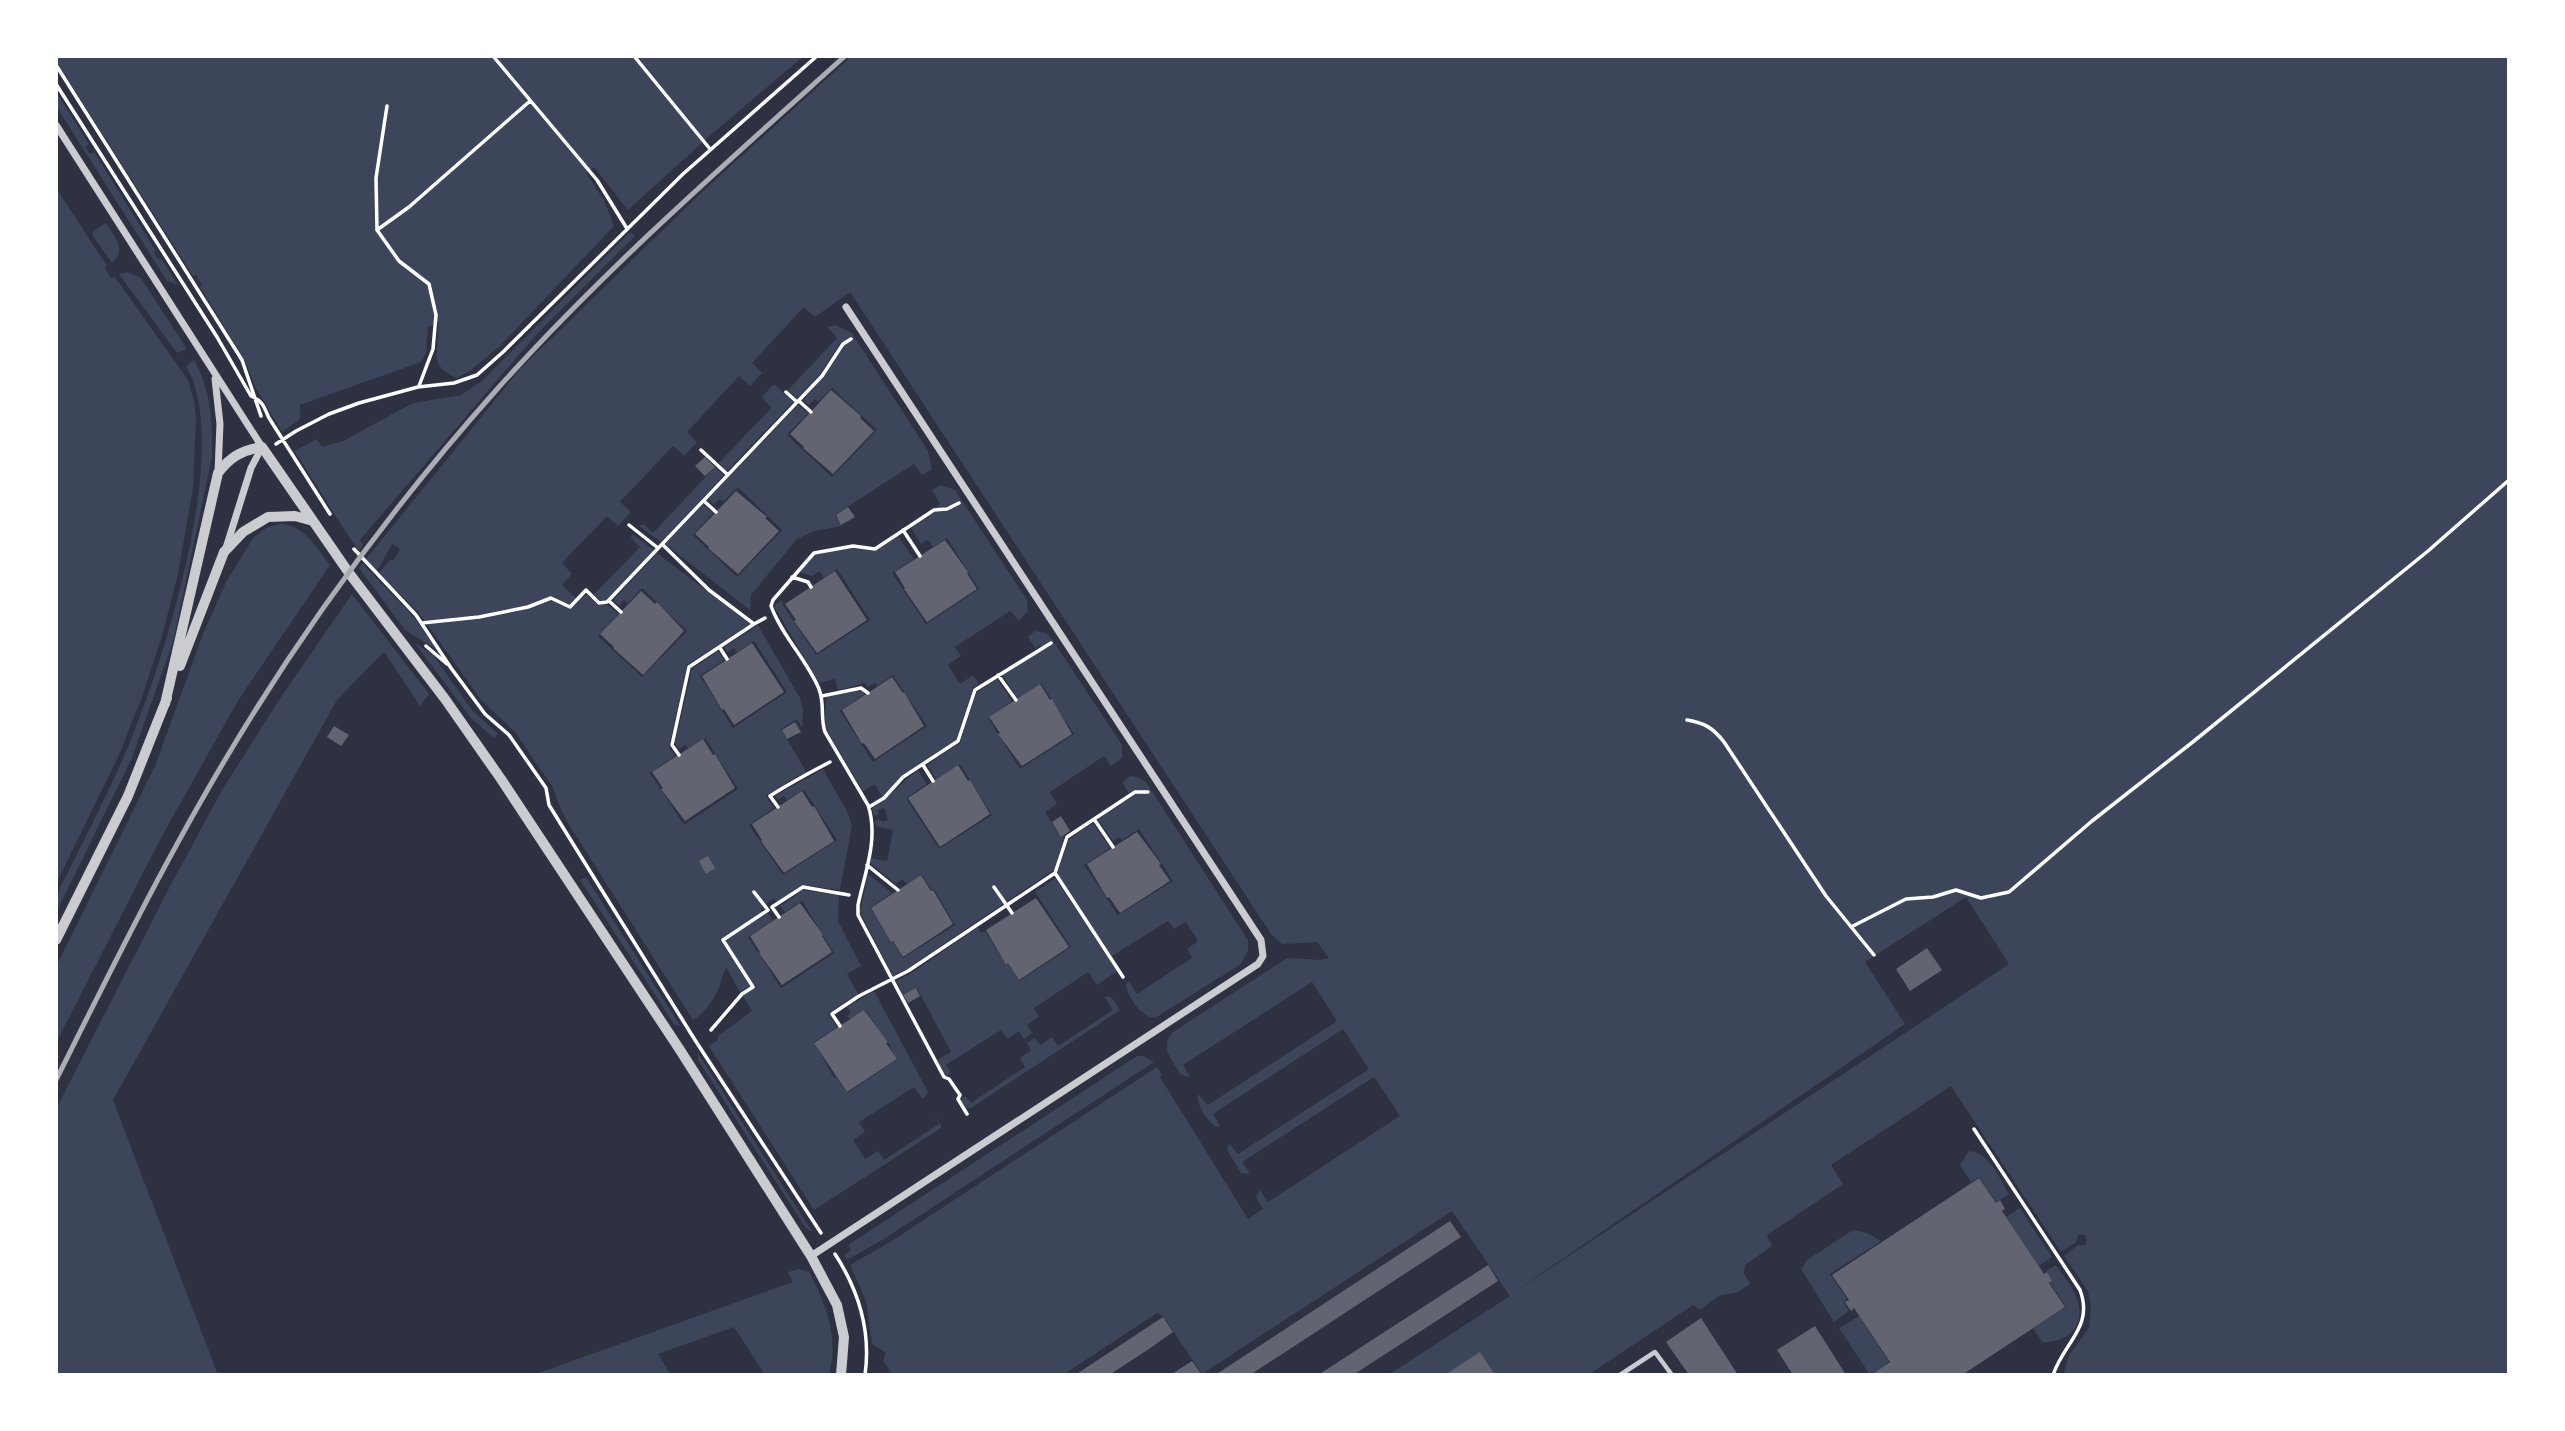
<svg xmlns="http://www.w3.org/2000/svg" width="2565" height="1431" viewBox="0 0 2565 1431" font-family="'Source Sans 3',sans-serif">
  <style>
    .green { fill: #3c4559; fill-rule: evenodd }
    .building { fill: #626471 }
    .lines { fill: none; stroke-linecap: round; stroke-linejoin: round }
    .path { stroke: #fff; stroke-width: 3.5 }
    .service { stroke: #caccd0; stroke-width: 4.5 }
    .minor { stroke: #caccd0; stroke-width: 7 }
    .tertiary { stroke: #caccd0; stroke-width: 10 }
    .rail { stroke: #abadb3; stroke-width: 5 }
  </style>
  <rect width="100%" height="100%" fill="#2d3142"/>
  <path class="green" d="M56 56H804L713 133 628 210 594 167 586 173 604 200 614 226 500 346 471 370 457 378C426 366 440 349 438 323L428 327 426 353 421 362 300 405V419L282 432 256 388 244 359 200 287 202 285 196 275 193 276 56 61Z
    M852 56H2509V1375H2063L2069 1355 2089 1328 2091 1309 2088 1291 2064 1256 2078 1245H2085L2087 1240 2084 1235H2078L2076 1242 2061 1252 1951 1086 1831 1165 1843 1184 1767 1235 1772 1246 1745 1265 1744 1273 1750 1284 1736 1293 1720 1295 1700 1310 1693 1305 1588 1375H1388L1510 1296 1452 1211 1202 1374 1163 1316 1157 1313 1063 1375H893L883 1361 886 1353 872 1344 866 1301 850 1265 887 1244 1157 1067 1162 1075 1160 1077 1248 1219 1263 1209 1256 1197 1260 1190 1268 1202 1400 1116 1374 1077 1242 1162 1250 1174 1241 1173 1227 1150 1229 1143 1238 1154 1369 1069 1343 1029 1213 1114 1220 1126 1216 1127C1207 1121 1196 1104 1198 1094L1208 1105 1337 1021 1312 982 1183 1065 1190 1077 1181 1075C1173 1061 1158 1047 1173 1032L1287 958 1321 960 1329 958 1317 942 1282 944 1271 934 850 292 815 317 804 307 752 363 762 373 750 386 739 376 687 432 697 442 684 456 673 446 620 502 631 512 618 526 607 516 562 563 572 574 562 585 576 598 569 605 552 596 546 598 548 601 552 600 570 609 586 594 598 605H608L618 614 598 636 642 677 687 631 642 588 628 603 624 600 619 606 613 600 657 553 750 624 687 665 669 747 675 756 650 773 684 825 738 789 705 738 688 748 685 745 679 749 675 743 692 669 718 651 724 660 700 676 733 728 787 692 754 641 737 652 734 648 727 652 724 647 758 625 800 698 803 710 802 728 797 719 781 729 807 773 797 776 766 796 774 808 749 825 783 875 837 840 804 790 787 800 784 796 778 800 775 796C791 786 807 779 823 769L848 813 852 826 840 890 803 885 777 902 774 898 766 904 756 892 754 893 763 906 760 909 762 912 720 940 750 986 740 992 726 967C719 988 713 1008 693 1020L571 828 562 812 552 786 515 732 481 700 419 613 379 573 390 560H394L400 549 392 544 377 571 366 559 521 368 702 192ZM1966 897 2009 964 1510 1295 1905 1024 1865 962Z
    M56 92 89 144 85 147 90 154 94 152 156 251 154 253 158 259 161 258 178 285 167 281 56 106Z
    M56 188 107 266 105 268 111 278 115 277 188 380 194 400 196 418 193 488 178 574 162 636 142 697 118 757 56 884Z
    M106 223C115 237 127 250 112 263L92 235 93 232Z
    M630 232 635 236 536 335 360 540 363 545 359 551C335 518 317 484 294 451L317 439 322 447 343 441 413 403 461 395 482 381Z
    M127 272 141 278 187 349 177 353 119 274Z
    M835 325 852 333 928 451 932 469 922 475 914 464 835 515 842 526 814 531 797 539 751 595 750 610 665 544 703 504 713 513 693 535 737 577 782 530 738 487 723 502 719 499 714 505 708 499 798 405 808 413 787 435 832 477 877 430 832 388 818 402 815 399 809 405 803 400 823 378 844 347 841 342 820 374 797 399 788 390 837 338 827 327Z
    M194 360C211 389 213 425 212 457L173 642 132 758 56 913V896C81 845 108 795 130 742 164 660 233 445 186 366Z
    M773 385H775L793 402 727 471 719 463 771 408 762 397Z
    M715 467 724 475 661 542 639 526 644 524 653 533Z
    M941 485 955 490 1027 600 1028 611 1019 621 1010 611 955 647 961 656 948 665 960 684 973 675 979 684 973 688 956 740 902 775 882 797 875 784 863 791 827 731 825 724 826 700 827 697 862 690 865 694 840 711 873 762 927 726 893 675 877 686 875 683 868 687 865 683 838 690 835 679 819 683 774 606 782 600 783 605 816 655 870 620 837 569 824 578 819 571 812 576 799 572 812 557 819 553 852 548 875 551 898 536 914 559 892 573 926 624 979 589 947 538 933 547 928 540 921 544 911 528 935 512 951 510 948 506 933 509 940 504 932 490Z
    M279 524C303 523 317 548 330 565L239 699 162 836 56 1043V967L155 766 203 634 226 582 253 538 266 528Z
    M632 534 654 550 606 600H600L594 594 640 547 631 538Z
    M362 563 414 617 437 650 405 630 359 568Z
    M352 594 429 694 420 706 384 652 337 700 113 1100 218 1375H56V1109L167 892 222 790 281 697Z
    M1035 631 1046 633 1054 642 1122 745V758L1111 766 1104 756 1050 792 1057 804 1045 812 1061 837 1064 836 1054 870 1006 902 996 886 993 888 1003 904 907 969 893 976 860 912 868 874 892 893 870 908 891 942H893L903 958 955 925 934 889 932 890 922 875 906 884 903 879 896 884 870 863 871 858 887 861 893 830 876 826 875 821 880 819 882 822 888 820 884 808 878 810 879 814 874 816 872 808C890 798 901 782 918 770L927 784 906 798 939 849 992 815 960 764 936 779 927 765 960 743 977 692 997 679 1012 701 988 718 1020 769 1074 734 1041 683 1018 698 1002 675 1042 649 1040 645 1035 648 1028 637Z
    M414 642 433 655 472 710 498 734 494 738 471 718Z
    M1130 776 1138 777 1146 782 1248 940V950L1241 964 1155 1018C1141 1017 1126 996 1126 983L1129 982 1137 994 1192 958 1187 949 1198 941 1186 922 1174 929 1168 921 1112 956 1057 874 1069 839 1093 823 1110 848 1084 865 1118 915 1173 881 1139 829 1122 840 1119 837 1113 841 1098 819 1136 794 1134 790 1129 793 1122 782Z
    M586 877 681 1027 674 1024 580 880Z
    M1055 878 1117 971 1097 985 1088 972 1034 1008 1039 1017 1027 1025 1032 1033 1024 1039 1019 1031 1007 1039 1001 1030 946 1065 951 1073 946 1076 937 1060 951 1052 917 988 903 995 896 981 910 974 978 927 981 933 985 931 1006 965 1008 964 1019 981 1071 947 1035 892Z
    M803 890 839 895 838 921 861 966 847 974 858 994 828 1013 837 1027 814 1042 834 1078 836 1077 847 1093 897 1060 888 1042 865 1010 850 1019 847 1016 851 1013 847 1007 874 991 928 1092 923 1099 914 1087 859 1122 865 1132 853 1140 865 1159 878 1151 884 1160 939 1124 933 1113 941 1125V1128L814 1210 709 1046 718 1040V1036L752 1011 742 995 755 987 725 941 767 912 773 920 748 937 781 988 834 953 802 901 785 912 780 906Z
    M1107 996 1112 998 1120 1010 971 1108H967L961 1100 962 1097H966L971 1103 1025 1067 1020 1058 1031 1050 1027 1043 1035 1038 1040 1045 1052 1037 1058 1046 1113 1010 1105 997Z
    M698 1053 813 1233 805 1227 698 1060Z
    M1137 1056H1144L1154 1062 884 1239 847 1260 844 1255 851 1250 848 1245Z
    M1969 1151C1989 1152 2000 1179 2009 1194L1996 1202 1979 1177 1971 1182 1960 1165Z
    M2020 1208 2052 1257 2039 1266 2006 1217Z
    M1853 1230 1867 1233 1881 1241 1830 1274 1847 1299 1844 1302 1849 1311 1834 1322 1801 1269 1807 1260Z
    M2056 1265C2063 1275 2073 1287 2077 1299 2087 1325 2067 1344 2042 1342L2033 1328 2066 1307 2050 1283 2052 1281 2046 1271Z
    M799 1269 809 1272C827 1306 839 1337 829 1375H765L734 1327 658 1354 671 1375H533L793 1282 788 1272Z
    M1859 1316 1889 1362 1870 1375 1839 1328Z"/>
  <path class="building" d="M831 390 861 416 860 418 874 431 833 474 803 448 804 447 790 434Z
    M705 457 715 467 705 476 695 466Z
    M736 491 767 517 765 518 779 531 738 574 708 548 709 547 695 534Z
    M848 507 855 517 841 525 836 515Z
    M945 540 968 572 967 573 977 589 927 622 904 589 905 588 895 572Z
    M835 571 867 620 817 653 794 621 796 620 785 604Z
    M641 591 655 604 657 602 684 631 643 675 613 648 614 647 600 634Z
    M752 643 784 692 734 725 724 709 722 710 702 676Z
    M892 677 903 693 904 692 924 726 875 759 864 743 862 744 842 710Z
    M1040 684 1050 700 1052 699 1072 734 1022 766 998 734 1000 733 989 717Z
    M795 722 801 732 787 739 782 730Z
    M334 726 349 735 341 746 327 737Z
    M703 739 713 755 715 754 735 788 685 821 661 789 663 788 652 772Z
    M958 765 968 781 970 780 990 814 940 847 908 798Z
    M802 791 812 807 814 806 834 841 784 873 761 841 762 840 752 824Z
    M1061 816 1070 831 1061 837 1052 822Z
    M1137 832 1161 864 1159 865 1170 881 1120 913 1109 897 1107 898 1087 864Z
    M708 856 715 868 706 874 699 861Z
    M921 875 931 891 933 890 953 924 903 957 893 941 891 942 871 908Z
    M1036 898 1069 947 1019 980 1008 963 1006 965 986 930Z
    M800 903 823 935 822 936 832 952 782 985 759 953 760 952 750 936Z
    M1927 948 1942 970 1910 991 1896 969Z
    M916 988 920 996 908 1003 903 995Z
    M864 1010 888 1042 886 1043 897 1059 847 1092 814 1043Z
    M1979 1178 1996 1203 2000 1200 2005 1209 2002 1211 2044 1274 2047 1272 2052 1281 2049 1283 2065 1307 1962 1375H1871L1890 1362 1854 1308 1851 1311 1845 1302 1849 1300 1832 1275Z
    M1450 1221 1461 1237 1250 1375H1215Z
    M1488 1265 1498 1281 1353 1375H1318Z
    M1163 1317 1173 1332 1149 1349 1109 1375H1075Z
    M1701 1318 1738 1375H1689L1666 1342Z
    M1815 1326 1846 1375H1793L1777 1350Z
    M1480 1352 1495 1375H1445Z
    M1192 1361 1202 1375H1170Z"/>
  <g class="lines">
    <path class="path" d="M493 56 597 180 626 227
      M634 56 710 149
      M56 65 242 360 261 416
      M56 84 217 337 251 396C263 401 264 407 269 418L330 514
      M387 106 376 178 377 230 399 261 429 284 436 315 433 349 419 386
      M377 230 409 207 530 101
      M786 392 797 402
      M799 401 811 412
      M276 444 296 431 329 414 359 403 418 387 454 383 477 375 503 352 683 174 817 56
      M701 450 728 475
      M704 501 716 512
      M959 503 947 509 934 510 875 549 853 546 814 553 773 600 771 606C782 636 807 660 819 689 825 704 820 718 825 732L868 805C879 838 865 872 858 905V915L944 1077 949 1079 960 1095 958 1099 967 1114
      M629 525 658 548
      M903 530 920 556
      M663 545 709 590 754 624 765 618
      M354 549 416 615 451 668 485 714 509 735 546 788 549 805 588 868 695 1040 821 1233
      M792 577 808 582 811 587
      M609 601 621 612
      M422 623 479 617 528 607 551 598 570 607 586 590 599 603 607 602 822 376 843 344 851 339
      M426 646 447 664
      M720 648 727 659
      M998 675 1016 700
      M822 696 861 688 868 693
      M1687 720C1705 723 1713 728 1724 742L1826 896 1874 955
      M679 755 672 745 689 667 754 624
      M923 765 933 781
      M778 807 770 796C790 783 809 773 830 762
      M869 807 884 798 903 777 958 741 975 690 1051 643
      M1094 819 1113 847
      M867 865 898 890
      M1055 873 1123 977
      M994 887 1012 913
      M754 892 768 910
      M779 917 772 907 803 887 849 895
      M1851 927 1906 899 1933 897 1956 890 1981 898 2009 892 2092 821 2194 741 2428 551 2509 480
      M840 1026 832 1014 859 996 908 971 1055 873 1067 837 1135 792H1148
      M711 1030 742 994 753 987 723 940 768 910
      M1974 1129 2080 1290C2094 1327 2064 1342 2053 1375
      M835 1254C859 1291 871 1332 865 1375"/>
    <path class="service" d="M1620 1375 1655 1352 1672 1375"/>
    <path class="minor" d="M56 125 262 447 251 468 226 548
      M215 379 220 424 218 472
      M811 1256 1258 964 1263 956 1261 940 846 307"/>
    <path class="tertiary" d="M180 666 224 552 243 532 268 517 295 516 313 521
      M165 704 218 473C230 457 242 450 262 447L349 573 445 699 501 779 680 1050 811 1256 837 1305 844 1337 841 1375
      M56 940 128 796 167 698"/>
    <path class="rail" d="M56 1080C105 982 153 884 208 789 290 646 389 510 499 387 606 268 726 163 845 56"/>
  </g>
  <rect width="2565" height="1431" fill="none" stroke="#ffffff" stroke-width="116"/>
</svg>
